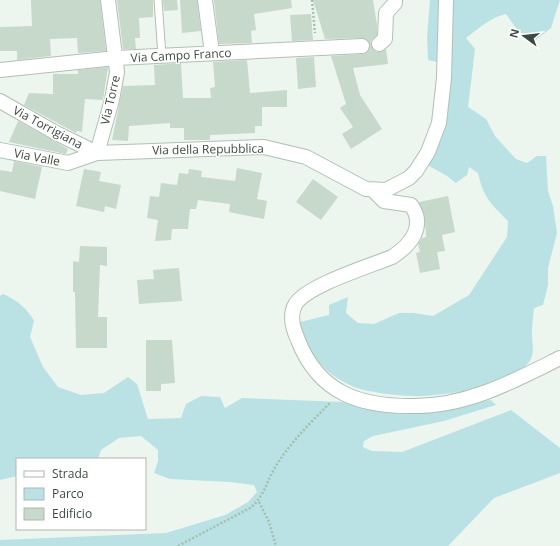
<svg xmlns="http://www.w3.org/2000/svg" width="560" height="546" viewBox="0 0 560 546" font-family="'Open Sans',sans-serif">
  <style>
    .green { fill: #bae2e5 }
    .building { fill: #c6d9ca }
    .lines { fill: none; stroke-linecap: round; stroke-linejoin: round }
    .service-casing { stroke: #b0c0b4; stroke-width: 9 }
    .minor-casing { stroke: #b0c0b4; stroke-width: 16 }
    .path { stroke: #a2c0aa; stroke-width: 2.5; stroke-dasharray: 2 2; stroke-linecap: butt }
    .service { stroke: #fff; stroke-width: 7 }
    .minor { stroke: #fff; stroke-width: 14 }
    .labels { text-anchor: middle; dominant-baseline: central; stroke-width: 3; stroke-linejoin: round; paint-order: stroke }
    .street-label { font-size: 12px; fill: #3b493e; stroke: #fff }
  </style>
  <rect width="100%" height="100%" fill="#edf5ef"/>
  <path class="green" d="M430 0H560L551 28 532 43 516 28 506 14C489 18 480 28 466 38L475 49 468 107 486 119 495 136 516 159 527 163 537 156H546L548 191 553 206 557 233 548 268V285L543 305 534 308C533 317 532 326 532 335 532 341 534 350 532 356 523 384 449 395 423 396 407 397 372 393 357 388 327 377 306 354 300 322L329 315V305L348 297 346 313 358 323 374 324 399 313H414L433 316 469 295 507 237 508 221C491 204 483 197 478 173L469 167 467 175 456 183 447 176 429 166 443 128 451 65 428 60 427 37Z
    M3 294C17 300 27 308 34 321L30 337 43 367 58 387 81 395 104 393 128 377 137 384 148 419 181 418 186 404 201 396 220 397 225 408 242 398 343 402 371 410 405 412 491 400 496 405 444 421 373 436 364 441 363 447 372 451 402 452 511 410 560 448V473L494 498 448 546H0V540L166 533 225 515 248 502 257 492 254 485 230 482 170 479 154 473 158 461V450L141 436 119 438 101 450 98 459H17V476L0 480V296Z"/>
  <path class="building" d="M31 0H100L106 51 78 53 77 38 50 39 51 56 17 60V51H0V27L32 26Z
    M117 0H153V17L139 18 140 38H135L136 49H123Z
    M163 0H177L178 10 164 11Z
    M180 0H197L201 31 182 33Z
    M214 0H291L292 8 254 14 256 30 251 31 252 43 219 44Z
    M313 0H373L377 25V35L371 41V46L376 52H381L386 49 388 64 353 68 360 95 382 129 351 149 342 134 353 127 340 108 346 104 331 56 363 54 369 50 370 45 366 39 362 38 325 39Z
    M311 14 313 40 292 41 290 15Z
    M314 57 316 87 298 89 296 58Z
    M247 60 250 93 287 90V107H262V126H255V133L210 135V140H184V128H170V123L129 126 128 141 112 140 123 86 155 85 154 65 181 63 183 98H211L210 88 215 87 213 62Z
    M108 67 103 100 85 99 82 132 77 131 76 133 24 105 29 93 53 94V74H78V70Z
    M18 121 68 149 66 154 9 142Z
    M14 161 42 167 35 199 0 191V170L12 172Z
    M237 168 262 173 257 199 267 201 264 219 229 212 230 204 198 200 196 209H190L188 229H172L171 240 155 241 158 220 147 218 150 196 159 197 161 183 177 185 179 173 188 174 189 169 202 171 201 177 235 181Z
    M84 169 101 172 99 181 121 185 116 209 105 206 104 212 76 206Z
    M313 179 338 197 321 220 296 202Z
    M448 196 455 232 442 235 445 251 437 252 440 269 420 273 416 253 420 252 418 244 422 238 426 237 425 218 419 202Z
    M80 246 107 247V266L100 265 98 317H107V348H76L75 292H73V261L79 262Z
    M179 268 182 301 139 304 137 280 154 279 153 270Z
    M146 340H172L175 383 161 384V391H146Z"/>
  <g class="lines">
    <g class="service-casing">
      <path id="service" d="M158 0 162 56"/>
    </g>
    <g class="minor-casing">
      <path id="minor" d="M205 0 212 53
        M379 44 385 39 386 13 395 3V0
        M0 70 116 58 362 46
        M0 101 56 133 97 153
        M0 150 68 163 97 153 264 147 306 157 366 189 386 190 409 178 416 171 428 152 439 123 444 78 446 0
        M97 153 112 100 117 72 108 0
        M374 191 384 201 411 205C426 226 411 245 392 257 370 266 305 286 295 305 289 316 293 329 298 340 319 394 361 407 415 406 468 406 514 381 560 358"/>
    </g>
    <path class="path" d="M312 0 315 33
      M259 502 269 522 276 546
      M178 546 250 508C263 498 266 484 274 469 289 444 309 424 330 403"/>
    <use href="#service" class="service"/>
    <use href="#minor" class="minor"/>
  </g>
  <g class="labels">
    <g class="street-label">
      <text transform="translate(181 55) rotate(-3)">Via Campo Franco</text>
      <text transform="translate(110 100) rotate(-77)">Via Torre</text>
      <text transform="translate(48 127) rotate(28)">Via Torrigiana</text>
      <text transform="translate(208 149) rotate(-1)">Via della Repubblica</text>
      <text transform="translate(37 157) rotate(11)">Via Valle</text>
    </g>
  </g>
  <rect x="16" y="458" width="130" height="72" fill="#ffffff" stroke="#b1b6b2"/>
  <rect x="24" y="471" width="20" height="6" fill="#ffffff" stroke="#b1b6b2"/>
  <text x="52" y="478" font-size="12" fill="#3b493e">Strada</text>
  <rect x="24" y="488" width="20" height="12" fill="#bae2e5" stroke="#b1b6b2"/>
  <text x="52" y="498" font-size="12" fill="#3b493e">Parco</text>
  <rect x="24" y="508" width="20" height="12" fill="#c6d9ca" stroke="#b1b6b2"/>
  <text x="52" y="518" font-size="12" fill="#3b493e">Edificio</text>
  <g transform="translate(524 36) rotate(285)" stroke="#ffffff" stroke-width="3" paint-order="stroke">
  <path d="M0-3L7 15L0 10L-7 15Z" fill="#3b493e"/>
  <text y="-6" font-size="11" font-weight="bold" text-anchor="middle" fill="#3b493e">N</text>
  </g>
</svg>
